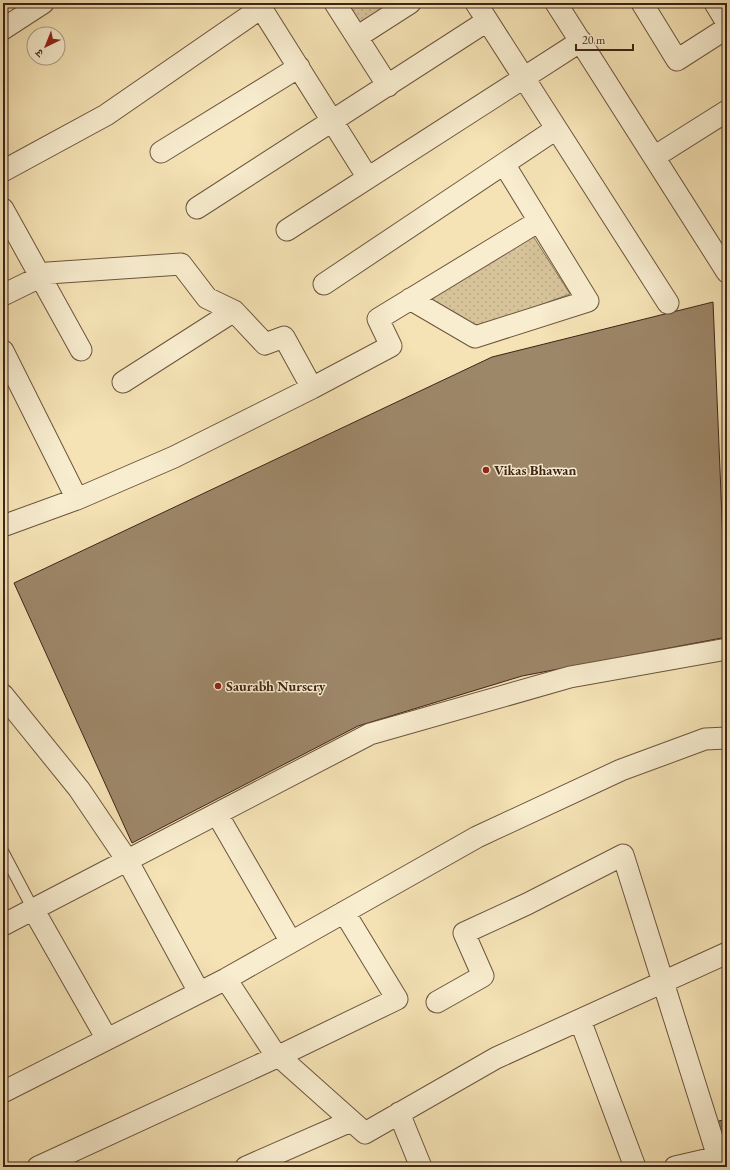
<svg xmlns="http://www.w3.org/2000/svg" width="730" height="1170" viewBox="0 0 730 1170" font-family="'EB Garamond','Noto Serif Devanagari',serif">
  <style>
    .park { fill: url(#park-dots); stroke: #8a7458 }
    .building { fill: #9d8769; stroke: #3e2416 }
    .lines { fill: none; stroke-linecap: round; stroke-linejoin: round }
    .service-casing { stroke: #6c543e; stroke-width: 13 }
    .minor-casing { stroke: #6c543e; stroke-width: 23 }
    .service { stroke: #f8edcf; stroke-width: 11 }
    .minor { stroke: #f8edcf; stroke-width: 21 }
    .poi-dot { fill: #8f2418; stroke: #f8edcf; stroke-width: 1.5 }
    .labels { text-anchor: middle; dominant-baseline: central; stroke-width: 3; stroke-linejoin: round; paint-order: stroke }
    .poi-label { font-size: 14px; font-weight: bold; fill: #3e2416; stroke: #f8edcf; text-anchor: start }
  </style>
  <defs>
    <pattern id="park-dots" width="8" height="8" patternUnits="userSpaceOnUse"><rect width="8" height="8" fill="#d6c39a"/><path d="M2 2h.1M6 6h.1" fill="none" stroke="#b9a784" stroke-width="1.8" stroke-linecap="round"/></pattern>
  </defs>
  <rect width="100%" height="100%" fill="#f5e3b5"/>
  <filter id="stains"><feTurbulence type="fractalNoise" baseFrequency=".005" numOctaves="4"/><feColorMatrix values="0 0 0 0 .2 0 0 0 0 .09 0 0 0 0 .02 0 0 0 .5 -.17"/></filter>
  <radialGradient id="worn" r=".72"><stop offset=".6" stop-color="#630" stop-opacity="0"/><stop offset="1" stop-color="#630" stop-opacity=".3"/></radialGradient>
  <path class="park" d="M339 3H404L358 33Z
    M533 236 570 294 478 328 426 298Z"/>
  <path class="building" d="M713 302 727 637 522 676 358 726 132 843 14 583 492 357Z
    M727 1119V1147H724L715 1122Z"/>
  <g class="lines">
    <g class="service-casing">
      <path id="service" d="M3 852 33 909"/>
    </g>
    <g class="minor-casing">
      <path id="minor" d="M258 3 368 178
        M335 3 388 86
        M476 3 668 303
        M556 3 727 272
        M642 3 677 60 727 28
        M715 3 727 23
        M3 29 43 3
        M357 37 410 3
        M161 152 299 67
        M654 157 727 111
        M3 171 106 115 261 8
        M197 208 487 21
        M3 209 81 350
        M287 230 581 41
        M324 284 556 129
        M3 295 48 273 181 264 207 298 234 311 265 344 284 337 312 388
        M410 299 475 337 588 301 504 164
        M3 351 77 499 3 526
        M123 382 234 311
        M77 499 174 457 312 388 391 346 378 319 539 221
        M3 695 79 789 127 860 199 992
        M217 814 291 942
        M33 909 107 1039
        M3 925 370 734 570 677 727 649
        M226 979 273 1051 365 1133 496 1058 727 953
        M437 1002 483 976 464 933 527 904 623 855 718 1157
        M580 1020 635 1167
        M3 1092 226 979 477 837 621 770 705 739 727 738
        M399 1113 421 1167
        M38 1167 279 1056 397 999 344 912
        M246 1167 351 1121
        M675 1167 727 1155"/>
    </g>
    <use href="#service" class="service"/>
    <use href="#minor" class="minor"/>
  </g>
  <g class="poi-dot">
    <circle cx="486" cy="470" r="4"/>
    <circle cx="218" cy="686" r="4"/>
  </g>
  <g class="labels">
    <g class="poi-label">
      <text x="494" y="470">Vikas Bhawan</text>
      <text x="226" y="686">Saurabh Nursery</text>
    </g>
  </g>
  <rect width="730" height="1170" fill="none" stroke="#f5e3b5" stroke-width="16"/>
  <rect x="4" y="4" width="722" height="1162" fill="none" stroke="#3e2416" stroke-width="2"/>
  <rect x="8" y="8" width="714" height="1154" fill="none" stroke="#3e2416"/>
  <g transform="translate(46 46) rotate(223)"><circle r="19" fill="#f8edcf" stroke="#ae9d85"/>
  <path d="M0-3L7 15L0 10L-7 15Z" fill="#8f2418"/>
  <text y="-6" font-size="11" font-weight="bold" text-anchor="middle" fill="#3e2416">उ</text>
  </g>
  <path d="M576 44v6h57v-6" fill="none" stroke="#3e2416" stroke-width="2"/>
  <text x="582" y="44" font-size="12" fill="#3e2416" stroke="#f8edcf" stroke-width="3" paint-order="stroke">20 m</text>
  <rect width="100%" height="100%" filter="url(#stains)"/>
  <rect width="100%" height="100%" fill="url(#worn)"/>
</svg>
